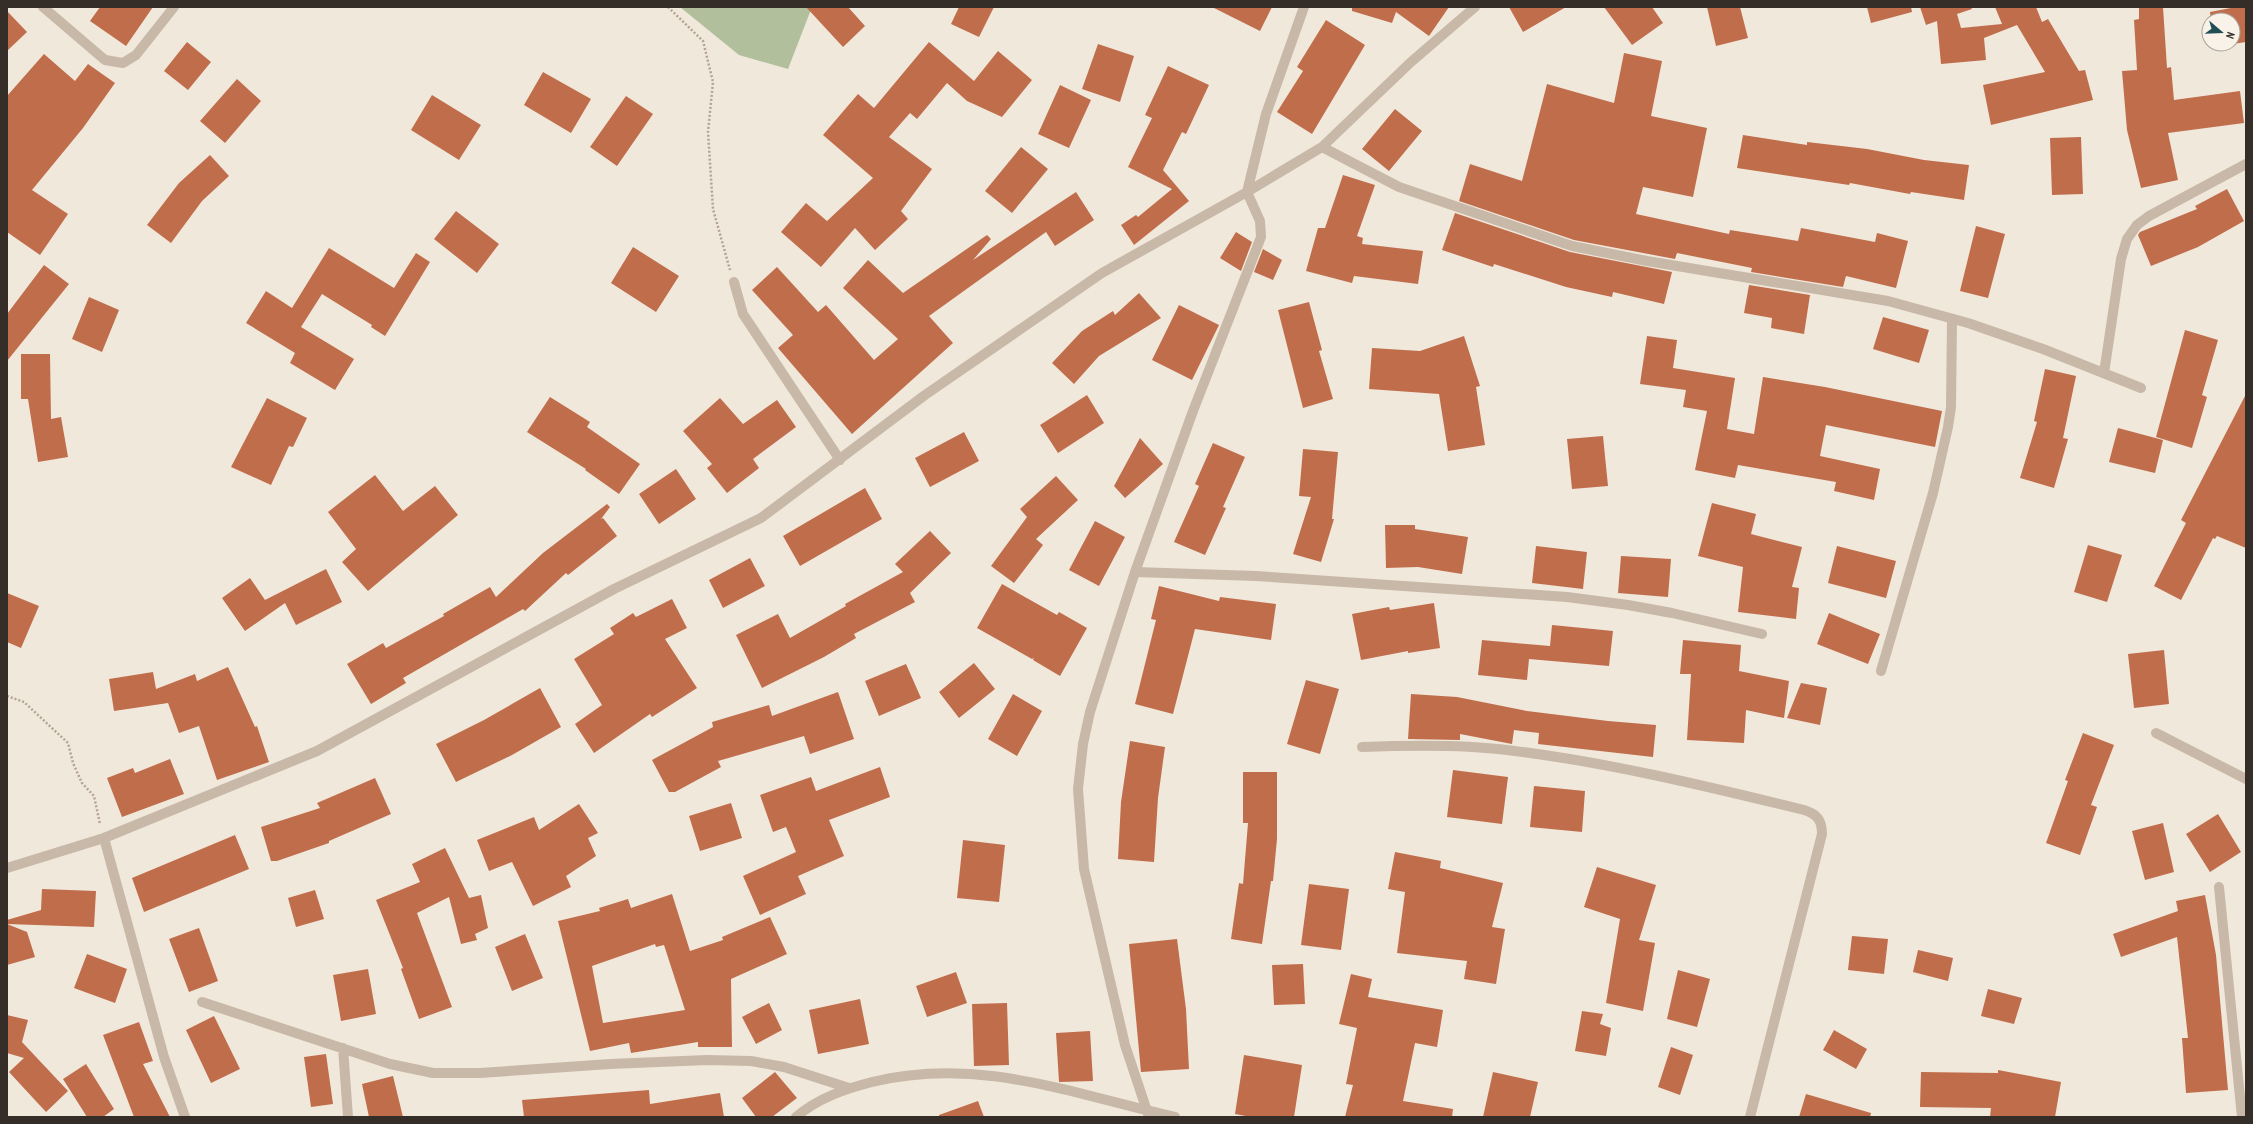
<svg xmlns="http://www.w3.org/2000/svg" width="2253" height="1124" viewBox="0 0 2253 1124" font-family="'PT Sans Narrow',sans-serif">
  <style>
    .green { fill: #b1bf9c }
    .building { fill: #c06d4b; fill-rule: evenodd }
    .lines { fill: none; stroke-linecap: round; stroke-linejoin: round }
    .path { stroke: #b4a392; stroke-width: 2.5; stroke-dasharray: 2 2; stroke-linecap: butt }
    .street { stroke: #c8b8a8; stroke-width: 10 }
  </style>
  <rect width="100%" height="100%" fill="#f1e8dc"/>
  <path class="green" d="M680 7H812L788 69 739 55Z"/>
  <path class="building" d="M100 7H153L126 46 90 21Z
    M806 7H848L865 26 843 47Z
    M959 7H994L979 37 951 24Z
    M1212 7H1272L1260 31Z
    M1352 7H1449L1429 36 1396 12 1392 23 1352 11Z
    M1509 7H1566L1523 32Z
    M1604 7H1652L1663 23 1632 45Z
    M1707 7H1740L1748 38 1716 46Z
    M1867 7H1911L1912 12 1871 23Z
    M1920 7H1971L1972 9 1957 14 1961 28 2002 24 1995 7H2036L2042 22 2048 19 2079 71 2085 70 2093 100 1991 125 1983 85 2045 72 2017 25 1984 38 1986 60 1941 64 1937 21 1926 25Z
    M2139 7H2163L2167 68 2171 67 2174 100 2240 91 2244 123 2168 133 2178 180 2141 188 2127 130 2122 71 2137 70 2134 20 2139 19Z
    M2236 7H2246V42L2233 44V20H2211L2210 12Z
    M7 11 27 32 7 51Z
    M1326 20 1365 45 1312 134 1277 112 1303 71 1297 67Z
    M187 42 211 62 188 90 164 71Z
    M929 42 974 81 998 51 1032 80 1002 117 967 101 947 83 917 119 910 113 889 137 932 169 901 211 908 219 875 250 855 228 821 267 781 232 806 203 827 221 873 178 823 135 858 94 874 108Z
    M1098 44 1134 56 1120 102 1082 89Z
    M1624 53 1662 61 1651 116 1707 128 1693 197 1643 187 1636 214 1729 234 1730 230 1798 241 1801 228 1875 242 1877 233 1908 241 1896 288 1846 276 1843 287 1751 272 1752 268 1677 253 1675 259 1574 240 1459 201 1470 164 1522 181 1547 84 1614 103Z
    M44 54 75 81 88 64 115 83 83 128 32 190 68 214 40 255 7 232V96Z
    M1168 66 1209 85 1186 134 1182 132 1163 170 1189 201 1134 245 1121 225 1136 215 1138 217 1172 189 1128 167 1152 118 1145 115Z
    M543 72 591 99 571 133 524 105Z
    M237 79 261 101 225 143 200 121Z
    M1060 85 1091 100 1069 148 1038 134Z
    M432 95 481 125 459 160 411 130Z
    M626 96 653 114 617 166 590 147Z
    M1395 109 1422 131 1389 171 1362 149Z
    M1743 135 1807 145V142L1867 149 1924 160 1969 165 1964 200 1911 192 1910 194 1850 183 1849 185 1737 168Z
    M2081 137 2083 194 2052 195 2050 138Z
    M1021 147 1048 169 1012 213 985 191Z
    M210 155 229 176 202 201 171 243 147 225 179 183Z
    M1343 175 1375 185 1357 236 1363 238 1362 244 1423 251 1418 284 1354 276 1352 283 1306 271 1318 228H1325Z
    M2227 189 2244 221 2198 247 2151 266 2138 235 2140 232 2197 209 2195 206Z
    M1076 192 1094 220 1055 246 1046 232 929 316 953 343 852 434 778 348 793 335 752 290 777 267 818 312 826 305 874 360 898 339 843 288 868 260 903 293 987 235 991 239 973 260Z
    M456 211 499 244 477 273 434 239Z
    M1455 213 1570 252 1672 272 1664 304 1613 292 1612 297 1566 287 1494 264 1493 267 1442 250Z
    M1976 226 2005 234 1988 298 1960 291Z
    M1236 232 1252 242 1241 271 1220 258Z
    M633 247 679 276 656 312 611 283Z
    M329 248 394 288 416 253 430 262 385 336 371 327 372 325 322 294 301 327 354 359 335 390 290 363 295 353 246 323 266 291 292 308Z
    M1263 249 1282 260 1273 280 1254 272Z
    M44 265 69 284 7 361V314Z
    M1749 285 1810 295 1804 334 1771 328 1772 318 1744 313Z
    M1139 293 1161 318 1099 356 1074 384 1052 363 1082 331 1113 311 1115 315Z
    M89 297 119 310 102 352 72 339Z
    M1309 302 1322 350 1319 351 1333 399 1303 408 1278 310Z
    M1179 305 1219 325 1192 380 1152 360Z
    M1883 317 1929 330 1919 363 1873 349Z
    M2185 330 2218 340 2202 395 2207 397 2192 448 2156 437Z
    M1464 336 1480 386 1476 387 1485 445 1448 451 1439 394 1369 389 1372 348 1420 351Z
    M1647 336 1677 340 1673 368 1735 378 1727 429 1754 434 1763 377 1825 387 1942 411 1935 447 1826 425 1820 456 1880 469 1874 500 1834 491 1836 482 1738 465 1735 478 1695 470 1707 411 1683 407 1686 390 1640 384Z
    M21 354H50L51 419 61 417 68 457 38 462 28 399H21Z
    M2045 369 2076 376 2063 438 2068 439 2054 488 2020 478 2037 422 2034 421Z
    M2246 394V548L2217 536 2215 539 2213 538 2181 600 2154 586 2186 523 2181 520Z
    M1087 395 1104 423 1058 453 1040 425Z
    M550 397 590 422 587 427 640 464 619 494 585 470 586 469 527 432Z
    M267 398 307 418 293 447 289 446 271 485 231 467Z
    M720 398 743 424 777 400 796 427 753 459 759 468 727 493 707 468 712 464 683 431Z
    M2118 428 2163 440 2155 473 2109 462Z
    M964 432 979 461 930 487 915 458Z
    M1603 436 1608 486 1572 489 1567 439Z
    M1140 438 1163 464 1125 498 1114 486Z
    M1213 443 1245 457 1223 507 1226 508 1205 555 1174 542 1199 486 1195 484Z
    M1303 449 1338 452 1332 519H1334L1321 562 1293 554 1311 497 1299 496Z
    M676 469 696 499 659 524 639 494Z
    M375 475 403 511 435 486 458 515 368 591 342 562 356 549 328 512Z
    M1056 476 1078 500 1036 539 1043 545 1014 583 991 566 1027 517 1020 509Z
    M865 488 882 519 800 566 783 536Z
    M1712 503 1756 514 1751 534 1802 547 1792 587 1799 588 1796 619 1738 612 1743 567 1698 556Z
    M607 504 610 507 601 519 603 518 617 536 568 575 566 573 525 611 523 609 403 678 406 683 371 704 347 664 383 643 386 648 444 616 443 614 490 587 496 597 543 553Z
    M1095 521 1125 537 1099 586 1069 570Z
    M1385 525H1415V529L1468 537 1462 574 1418 567 1386 568Z
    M930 531 951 553 910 593 915 602 854 634 856 638 824 657 762 688 736 635 778 614 790 638 846 606 845 604 903 572 895 564Z
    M2088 545 2122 555 2107 602 2074 592Z
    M1536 546 1587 552 1583 589 1532 583Z
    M1837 546 1896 561 1886 598 1828 583Z
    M1621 556 1671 559 1668 597 1618 593Z
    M750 558 765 586 723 608 709 580Z
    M326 569 342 602 296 625 285 603 245 631 222 598 250 578 265 600Z
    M1002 584 1057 615 1059 612 1087 628 1060 676 1033 660 1034 658 1032 659 977 628Z
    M1159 586 1219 601 1220 597 1276 604 1271 640 1195 629 1173 714 1135 704 1156 620 1151 619Z
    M7 593 39 606 21 648 7 642Z
    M672 599 687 628 665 639 697 688 652 717 650 714 594 753 575 724 602 705 574 659 614 634 610 628 633 613 636 617Z
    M1434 603 1440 648 1408 653V651L1361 660 1352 614 1389 607 1390 610Z
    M1829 613 1880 634 1868 664 1817 644Z
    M1552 625 1613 631 1609 666 1529 659 1527 680 1478 675 1482 640 1550 646Z
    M1683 640 1741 645 1739 671 1789 681 1784 718 1746 710 1744 743 1687 740 1691 674H1680Z
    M2164 650 2169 704 2134 708 2128 654Z
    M974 663 995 689 959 718 939 692Z
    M906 664 921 698 879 716 865 681Z
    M228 667 255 727 257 726 269 762 217 780 199 726 179 733 168 703 114 711 109 679 153 672 156 689 195 674 197 681Z
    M1306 680 1339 689 1320 754 1287 744Z
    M1801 683 1827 688 1820 725 1787 718Z
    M540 688 561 727 512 755 456 782 436 744 484 720Z
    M838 692 854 739 810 754 804 736 718 761 721 767 675 792H669L652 760 713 727 712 722 769 705 772 716Z
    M1013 694 1042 711 1017 756 988 739Z
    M1411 694 1457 697 1527 711 1608 721 1656 725 1653 757 1538 744 1539 733 1514 730 1512 744 1460 734V740L1408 739Z
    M2083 733 2114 745 2091 805 2097 807 2080 855 2046 843 2068 781 2065 780Z
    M1130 741 1165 747 1158 798 1154 862 1118 859 1121 802Z
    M170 759 184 794 122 817 107 778 133 768 135 773Z
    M880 767 890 797 829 820 844 856 798 876 806 894 760 915 743 876 796 852 786 827 773 832 760 795 811 777 816 791Z
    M1453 770 1508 777 1502 824 1447 817Z
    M1243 772H1277V839L1273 881H1271L1262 944 1231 939 1239 883 1243 884 1248 823H1243Z
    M375 778 391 814 329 841V843L277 861H271L261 827 320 808 317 803Z
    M1534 786 1585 791 1582 832 1530 827Z
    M731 803 742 838 700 851 689 816Z
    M579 804 598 833 588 838 596 856 566 876 571 887 533 906 512 862 489 871 477 840 534 817 539 830Z
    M2218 814 2241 852 2210 872 2186 834Z
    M2163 823 2174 872 2145 880 2132 831Z
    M235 835 249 869 144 912 132 878Z
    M963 840 1005 845 999 902 957 898Z
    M445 848 469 898 481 895 488 928 475 934 477 940 461 944 449 897 417 913 452 1007 419 1019 401 969 403 968 376 900 420 882 412 864Z
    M1395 852 1441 861 1440 868 1503 883 1492 927 1505 929 1496 984 1464 979 1467 961 1397 953 1405 892 1388 889Z
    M1597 867 1656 885 1639 940 1655 943 1643 1011 1606 1003 1620 919 1584 907Z
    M1309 884 1349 889 1341 950 1301 945Z
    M42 889 96 891 94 927 7 924 27 932 35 957 7 965V920L41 910Z
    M315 890 324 919 296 927 288 898Z
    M672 894 690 951 723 940 722 937 770 917 787 954 731 979 732 1047H698V1042L631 1053 629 1043 590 1051 558 921 600 911 599 908 628 899 631 908ZM655 944 656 947 664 945 685 1010 603 1023 592 966Z
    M2205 895 2216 955 2228 1090 2186 1093 2182 1038H2188L2177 937 2121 957 2113 934 2178 911 2176 901Z
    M199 928 218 981 189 992 169 939Z
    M525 934 543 978 512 991 495 947Z
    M1852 936 1888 939 1884 974 1848 970Z
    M1177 939 1186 1009 1189 1069 1141 1072 1129 944Z
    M1918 950 1953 958 1948 981 1913 972Z
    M87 954 127 969 115 1003 74 988Z
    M1303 964 1305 1004 1274 1005 1272 965Z
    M368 969 376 1014 341 1021 333 975Z
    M1678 970 1710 979 1697 1027 1667 1019Z
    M956 972 967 1003 927 1017 916 986Z
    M1351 974 1372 979 1368 997 1443 1010 1437 1047 1415 1043 1403 1101 1453 1109 1452 1117H1345L1353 1085 1346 1084 1357 1028 1339 1024Z
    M1988 989 2022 998 2014 1024 1981 1016Z
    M860 999 869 1044 818 1054 809 1010Z
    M769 1003 782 1030 756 1044 742 1017Z
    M1007 1003 1009 1065 974 1066 972 1004Z
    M1582 1011 1603 1014 1600 1024 1611 1028 1606 1056 1575 1051Z
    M7 1015 28 1020 22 1042 68 1091 46 1112 9 1072 24 1058 7 1053Z
    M214 1016 240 1069 211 1083 186 1030Z
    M139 1022 153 1061 143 1064 170 1117H134L103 1035Z
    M1834 1030 1867 1049 1856 1069 1823 1050Z
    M1090 1031 1093 1081 1059 1082 1056 1033Z
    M1671 1047 1693 1055 1680 1095 1658 1087Z
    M326 1054 333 1104 311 1107 304 1057Z
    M1244 1055 1302 1065 1294 1117H1251L1235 1114Z
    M86 1064 114 1109 103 1117H87L63 1079Z
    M1998 1070 2061 1082 2055 1117H1990L1991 1108 1920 1107 1921 1072 1998 1073Z
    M775 1072 797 1098 772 1117H756L742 1098Z
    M1493 1072 1538 1082 1530 1117H1483Z
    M393 1076 403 1117H369L362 1084Z
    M649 1090 650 1104 720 1093 724 1117H524L522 1100Z
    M1806 1094 1871 1113 1870 1117H1799Z
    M978 1101 984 1117H939V1115Z"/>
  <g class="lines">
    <path class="path" d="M668 7 703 41 713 82 708 132 713 209 730 270
      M7 696 24 702 68 743 73 763 82 783 94 796 100 824"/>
    <path class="street" d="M43 7 105 60 123 63 136 55 174 7
      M1322 147 1399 187 1572 246 1647 261 1888 301 1968 323 2043 349 2141 388
      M734 282 743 314 840 460
      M2104 373 2121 259 2127 239 2137 225 2149 216 2246 164
      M1135 572 1256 576 1567 597 1628 605 1672 613 1762 634
      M1881 671 1933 493 1948 427 1951 407 1952 319
      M2156 733 2246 779
      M1362 747C1410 745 1459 744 1507 750 1607 762 1706 786 1804 810 1817 814 1822 820 1822 834L1750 1117
      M104 838 164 1057 185 1117
      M7 868 104 838 317 751 614 589 761 518 925 395 1102 273 1247 192 1322 147 1411 62 1475 7
      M2219 887 2242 1117
      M202 1002 390 1064 433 1073H480L610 1064 707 1060 751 1061 784 1067 849 1088
      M343 1048 348 1117
      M796 1117C818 1098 845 1089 872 1082 980 1056 1072 1094 1175 1117
      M1149 1117 1125 1045 1084 869 1078 789 1083 744 1090 712 1135 572 1193 411 1261 237 1260 221 1247 192 1266 114 1304 7"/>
  </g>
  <rect width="2253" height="1124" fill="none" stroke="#352d28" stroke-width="16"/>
  <g transform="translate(2221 32) rotate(109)"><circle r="19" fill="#f8f2e8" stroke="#aaa39b"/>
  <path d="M0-3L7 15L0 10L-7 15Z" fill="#204e55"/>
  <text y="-6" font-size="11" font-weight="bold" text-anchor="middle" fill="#352d28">N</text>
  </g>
</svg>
